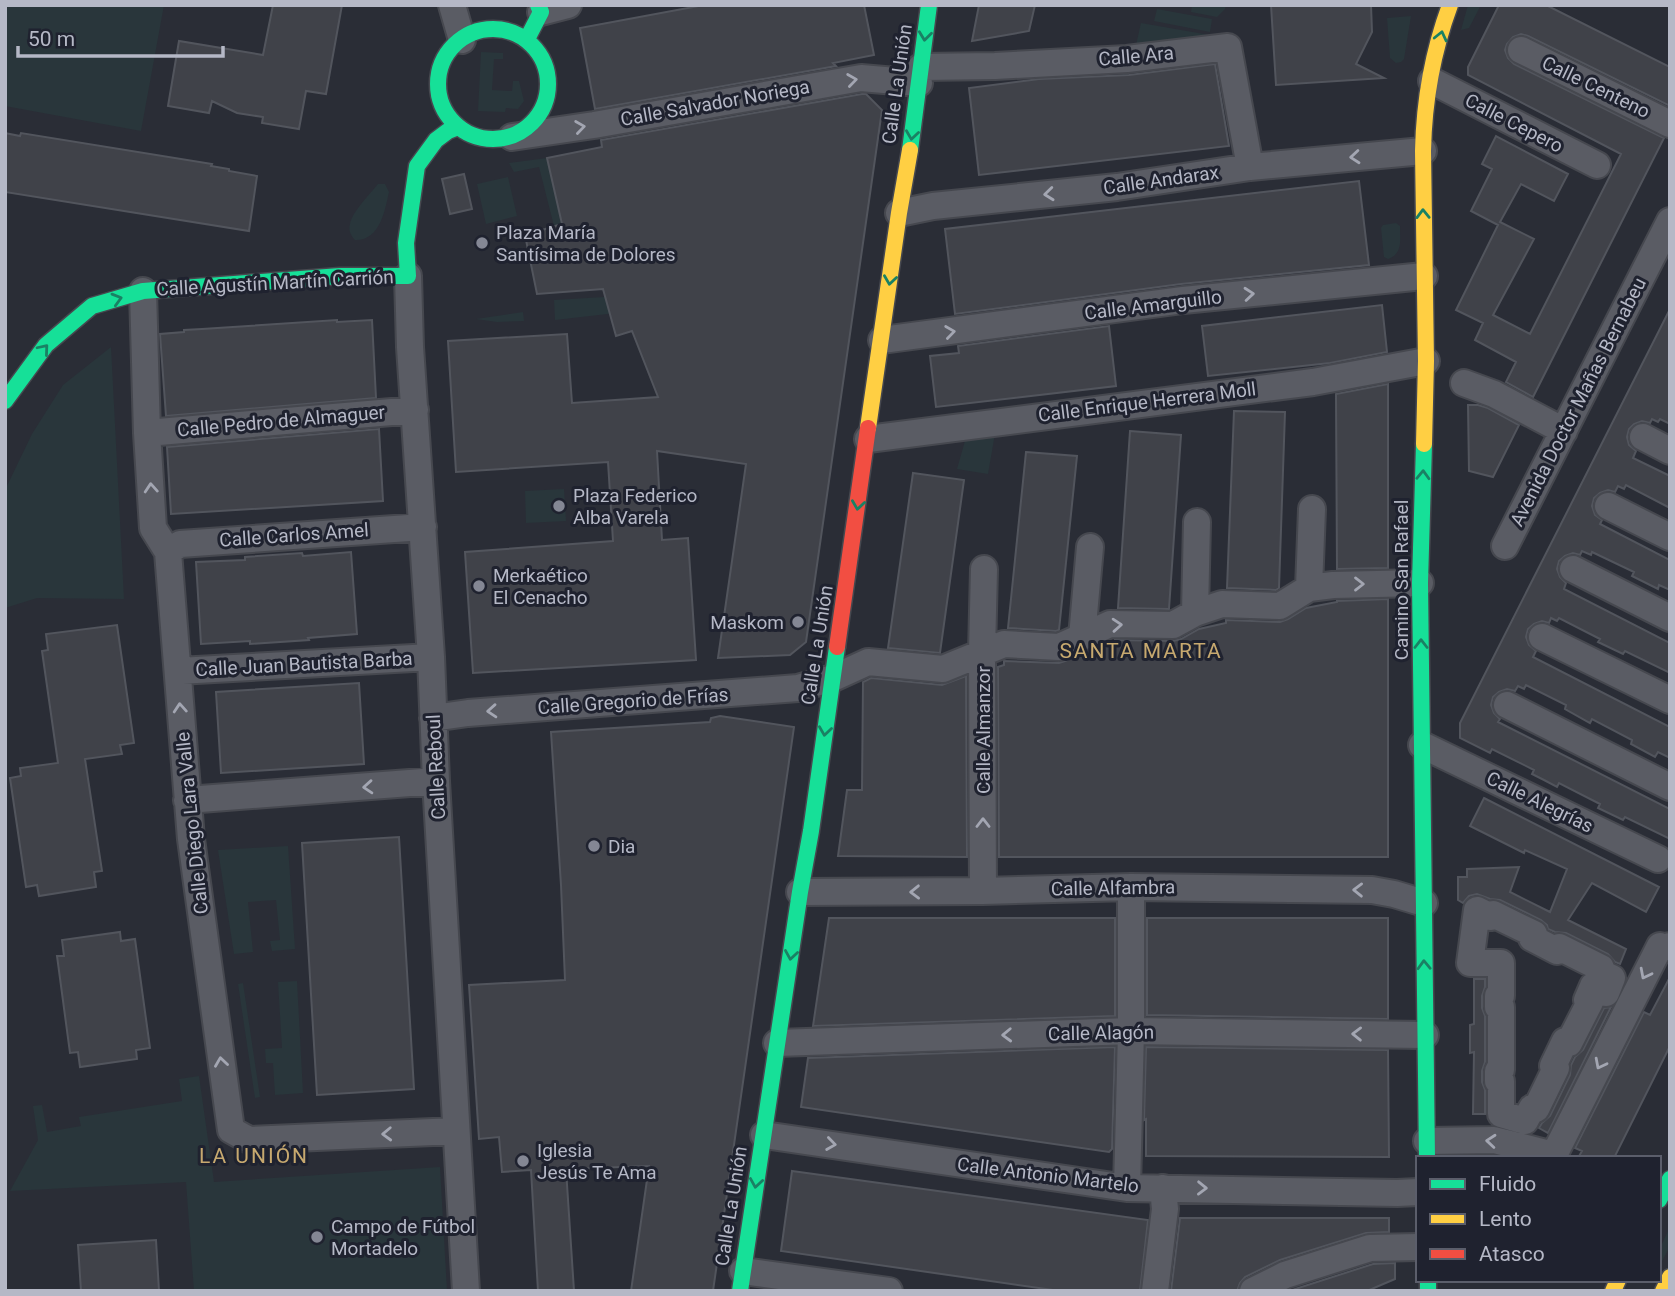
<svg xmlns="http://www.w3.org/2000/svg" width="1675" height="1296" viewBox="0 0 1675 1296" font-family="Roboto,sans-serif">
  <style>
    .green { fill: #29363b }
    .building { fill: #404249; stroke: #52555d; stroke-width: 2 }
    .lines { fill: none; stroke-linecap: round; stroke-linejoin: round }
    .street-casing { stroke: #46484f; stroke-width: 30 }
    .fast-casing { stroke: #46484f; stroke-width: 19 }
    .slow-casing { stroke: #46484f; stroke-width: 19 }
    .jam-casing { stroke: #46484f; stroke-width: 19 }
    .street { stroke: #5a5c64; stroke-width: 26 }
    .fast { stroke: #16e098; stroke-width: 16 }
    .slow { stroke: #ffcf43; stroke-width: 16 }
    .jam { stroke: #f24e42; stroke-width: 16 }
    .oneway { stroke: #1a8164 }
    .oneway2 { stroke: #a3a6b2 }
    .poi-dot { fill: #848794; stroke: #1f222f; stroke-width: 2.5 }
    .labels { text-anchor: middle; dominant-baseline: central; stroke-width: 6; stroke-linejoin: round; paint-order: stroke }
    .street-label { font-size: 19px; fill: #b5b8c6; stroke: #1f222f }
    .poi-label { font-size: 19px; fill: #b5b8c6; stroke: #1f222f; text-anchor: start }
    .neighbourhood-label { font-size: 21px; letter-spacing: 2px; fill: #c7a96f; stroke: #1f222f }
  </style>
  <rect width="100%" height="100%" fill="#2a2d36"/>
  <path class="green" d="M5 5H164L141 131 5 106Z
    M1192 5H1226L1225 9 1217 17 1191 12Z
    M1468 5H1481L1469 28 1461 30Z
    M1157 9 1212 19 1210 32 1154 21Z
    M1411 16 1404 59 1401 62 1396 63 1390 58 1387 18Z
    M1141 23 1221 37 1135 50Z
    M481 52 503 53V59H494L492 90 512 91 513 81H519L524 101 518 109 506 108 505 112 478 111Z
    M547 158 562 224 554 226 539 167 514 172 509 163Z
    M508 177 517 216 486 224 477 184Z
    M378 184H385L389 192C385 210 380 241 355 240 351 236 348 230 350 224 352 212 370 194 378 184Z
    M1396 223 1400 226C1400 240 1403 254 1388 259L1384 257 1381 228 1383 225Z
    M621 296 625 312 555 320 554 300Z
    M523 312 524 321 497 322 476 319Z
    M111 347 124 599 37 598 5 608V490L32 434 63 385Z
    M996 428 988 474 957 469 967 434Z
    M564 489 566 521 526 523 525 491Z
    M288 846 295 949 272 951 270 941 280 940 276 900 248 902 253 952 234 954 218 850Z
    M297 981 303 1093 275 1095 273 1063H266L265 1049 282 1048 278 982Z
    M243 983 260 1097 255 1098 238 984Z
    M199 1076 214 1182 440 1167 447 1291H194L186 1182 10 1191 38 1140 33 1106 42 1105 47 1132 81 1126 79 1117 182 1101 179 1079Z
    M1670 1227V1246L1659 1267V1250Z"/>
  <path class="building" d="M273 5H342L326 94 306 91 299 129 262 123 263 117 237 113 212 101 209 113 168 106 179 41 263 55Z
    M704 5H864L874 55 833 63 836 66 595 109 580 28Z
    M979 5H1035L1029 31 972 41Z
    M1271 5H1371L1372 32 1356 64 1384 78 1276 85Z
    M1499 5H1546L1670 67V106L1528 36 1521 34 1513 37 1507 44 1505 50 1508 58 1514 64 1664 138 1533 397 1506 382 1516 362 1475 340 1483 323 1456 310 1498 225 1471 211 1492 169 1482 164 1496 136 1568 174 1554 201 1521 184 1500 222 1534 239 1493 315 1530 334 1621 154 1468 75V67Z
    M1215 64 1229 146 979 175 969 88 1039 79 1129 75Z
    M862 94H866L882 110 806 642 790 655 718 658 746 464 657 451 662 540 688 538 696 660 473 673 465 552 613 541 608 462 456 472 448 341 567 334 572 403 658 397 632 331 616 336 603 289 537 294 525 235 562 224 547 158 602 147 601 140Z
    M5 133 20 136 21 133 212 164 211 166 229 169V171L257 176 249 231 5 192Z
    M464 174 472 209 450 214 442 179Z
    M1359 181 1369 265 1181 284 955 314 945 229Z
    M1382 305 1387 352 1330 363 1208 376 1202 326Z
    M1670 309V424L1660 419 1658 422 1652 419 1650 423 1642 421 1634 424 1629 429 1627 437 1629 445 1636 451 1633 458 1670 476V508L1626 485 1624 489 1618 486 1615 492 1608 490 1600 493 1594 498 1592 506 1595 515 1602 520 1600 524 1670 560V590L1659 585 1658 589 1632 576 1634 572 1592 552 1591 555 1582 551 1580 555 1573 553 1565 556 1559 561 1557 569 1560 577 1566 583 1564 589 1670 643V673L1625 651 1623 654 1598 642 1600 639 1559 618 1557 621 1551 618 1549 623 1542 621 1534 624 1528 629 1526 637 1529 645 1536 651 1533 657 1670 727V758L1658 752 1655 757 1631 744 1632 740 1592 719 1590 723 1565 709 1566 705 1526 685 1524 689 1518 686 1515 691 1507 689 1499 692 1493 697 1491 705 1494 713 1500 719 1498 722 1670 809V839L1625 817 1623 820 1598 808 1600 804 1559 783 1557 787 1544 780 1532 774 1534 770 1492 749 1490 753 1460 738V723Z
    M337 320V322L372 320 376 398 166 416 160 334 184 332V330L202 329Z
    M1109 326 1116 386 936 407 930 356 959 353 958 346Z
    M1388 384V568L1337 569 1336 394Z
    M1468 405H1478L1488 408 1519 425 1493 477 1469 471Z
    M1234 411 1285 412 1279 588 1276 590 1227 588Z
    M379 429 383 501 171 514 167 447Z
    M1130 431 1181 435 1169 609 1118 608Z
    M1026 452 1077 456 1059 630 1056 631 1008 628Z
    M913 473 964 480 940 653 888 648Z
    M351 552 357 634 308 638 309 640 250 644V641L201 644 196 562 245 560V557L302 553 303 556Z
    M1388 599V857H999L998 667 1004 665V661L1059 663 1065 661 1092 649 1115 645V640L1173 641 1181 639 1199 629 1226 623V620L1280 622 1288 619 1306 608 1337 602V601Z
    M117 625 134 743 120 745 122 754 85 759 102 871 94 872 96 887 39 896 37 885 26 887 10 778 21 776 20 768 58 763 42 651 48 650 46 634Z
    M966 676 967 857 838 856 847 790H862L863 682 871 678 942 685Z
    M359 683 364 764 221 773 216 692Z
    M720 716 794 727 713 1291H631L649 1166 566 1169 574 1291H538L531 1170 502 1172 499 1137 479 1139 469 985 565 980 561 885 551 732 710 722 711 718Z
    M1484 798 1659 887 1646 912 1592 883 1568 920 1626 949 1620 964 1615 962 1608 954 1566 933 1555 932 1548 929 1547 925 1541 920 1500 900 1490 899 1477 894 1469 896 1463 903 1458 900V877H1467V869L1519 867 1510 892 1550 912 1567 869 1525 850 1524 853 1470 826Z
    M399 837 414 1089 317 1095 302 843Z
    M829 918H1115V1016L813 1026Z
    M1147 918H1388V1019L1147 1015Z
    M120 932 121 941 135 939 150 1048 136 1050 137 1059 80 1067 78 1052 70 1053 57 956H64L62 940Z
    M1670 977V1046L1614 1158H1578L1582 1151 1575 1148 1644 1012 1650 1015Z
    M1474 979H1485V987L1482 996V1008L1485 1016V1062L1482 1071V1082L1485 1090V1114H1473L1474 1052 1470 1053V1025L1474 1024Z
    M1611 1007 1548 1133 1539 1128 1542 1123 1550 1116 1570 1075 1571 1065 1575 1057 1583 1050 1604 1008Z
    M1115 1047 1112 1149 1109 1152 801 1107 808 1058Z
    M1146 1047 1388 1050 1389 1157 1146 1156V1119L1144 1120Z
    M792 1171 1148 1220 1140 1291H1060L781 1251Z
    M1180 1218H1389V1232L1366 1233 1280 1260 1245 1277 1240 1283 1237 1291H1171Z
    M156 1240 159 1291H81L78 1245Z
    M1395 1263V1279L1367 1291H1289L1373 1264Z"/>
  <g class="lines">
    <g class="street-casing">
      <path id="street" d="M452 5 462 40
        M541 12 568 5
        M1521 50 1670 124
        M921 67 995 66 1127 59 1228 47 1250 167
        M1432 81 1597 165
        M512 137 594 125 861 78 919 83
        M899 213 933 206 1117 187 1250 167 1423 151
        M408 276 410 347 431 657 436 781 466 1291
        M143 291 147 433 153 528 168 552 191 839 231 1130 249 1140 456 1131
        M882 340 1183 300 1424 276
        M1464 383 1494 394 1564 431
        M147 433 415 410
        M1643 437 1670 451
        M868 439 1313 382 1426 361
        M1608 506 1670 537
        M1505 546 1670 221
        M168 552 180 544 423 527
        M1573 569 1670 618
        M1309 588 1312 509
        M1195 613 1197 522
        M1082 637 1090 547
        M1542 637 1670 700
        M178 671 431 657
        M1507 705 1670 787
        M433 718 468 713 798 688 833 678 868 662 943 669 1004 644 1059 647 1110 624 1173 625 1195 613 1222 604 1280 606 1309 588 1333 585 1420 583
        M1422 745 1658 859
        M187 800 436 781
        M983 891 982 652 984 569
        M800 892 983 891 1131 887 1372 890 1394 894 1424 903
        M1477 910 1491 917 1493 914 1534 934 1532 938 1557 951 1559 947 1601 968 1599 972 1612 978 1606 993 1593 986 1587 1000 1590 1002 1569 1043 1565 1041 1553 1066 1556 1068 1536 1109 1532 1108 1525 1121 1501 1114V1081H1498V1071L1501 1070V1007H1498V996H1501V963H1470Z
        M777 1043 1131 1031 1425 1035
        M764 1135 1127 1188 1397 1193 1418 1192
        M1427 1141 1494 1140 1554 1155 1660 946 1663 948 1670 946
        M1127 1188 1131 1031V887
        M743 1271 889 1291
        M1155 1291 1165 1209 1163 1188
        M1253 1291 1285 1275 1370 1248 1418 1247"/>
    </g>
    <g class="fast-casing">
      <path id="fast" d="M438 84a55 55 0 1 1 110 0a55 55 0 1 1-110 0Z
        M527 39 541 12 538 5
        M910 150 929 5
        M5 401 46 345 92 306 143 291 340 276H408L406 243 417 166 436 140 448 131 458 127
        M1424 444 1420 583 1427 1158
        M1659 1200 1670 1179
        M1428 1280V1291
        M740 1291 800 892 811 831 837 647"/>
    </g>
    <g class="slow-casing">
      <path id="slow" d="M868 428 899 213 910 150
        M1424 444 1426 361 1423 151C1424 102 1433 51 1450 5
        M1613 1291 1618 1280
        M1663 1291 1670 1277"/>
    </g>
    <g class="jam-casing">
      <path id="jam" d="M837 647 868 428"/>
    </g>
    <use href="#street" class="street"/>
    <use href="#fast" class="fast"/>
    <use href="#slow" class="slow"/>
    <use href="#jam" class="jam"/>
  </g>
  <defs><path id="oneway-chevron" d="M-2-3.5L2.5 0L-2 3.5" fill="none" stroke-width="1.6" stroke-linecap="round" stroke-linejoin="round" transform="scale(1.75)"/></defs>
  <g class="oneway">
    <use href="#oneway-chevron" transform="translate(925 36) rotate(97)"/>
    <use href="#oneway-chevron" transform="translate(1441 36) rotate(-77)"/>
    <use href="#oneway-chevron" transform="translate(912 135) rotate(98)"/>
    <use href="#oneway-chevron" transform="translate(1423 214) rotate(-91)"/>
    <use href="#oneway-chevron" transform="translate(890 280) rotate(98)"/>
    <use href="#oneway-chevron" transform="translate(117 299) rotate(-16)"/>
    <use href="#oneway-chevron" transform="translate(44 349) rotate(-50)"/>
    <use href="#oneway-chevron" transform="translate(1423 475) rotate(-88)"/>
    <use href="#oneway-chevron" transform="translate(858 505) rotate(98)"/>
    <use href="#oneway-chevron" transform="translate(1421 644) rotate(-90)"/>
    <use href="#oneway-chevron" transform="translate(825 731) rotate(98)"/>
    <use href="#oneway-chevron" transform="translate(791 955) rotate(99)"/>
    <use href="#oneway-chevron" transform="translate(1424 965) rotate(-92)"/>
    <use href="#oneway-chevron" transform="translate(756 1183) rotate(99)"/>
  </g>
  <g class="oneway2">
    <use href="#oneway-chevron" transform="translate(852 80) rotate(-8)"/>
    <use href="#oneway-chevron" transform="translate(580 127) rotate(-8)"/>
    <use href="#oneway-chevron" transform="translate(1355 157) rotate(175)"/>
    <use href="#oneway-chevron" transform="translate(1049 194) rotate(174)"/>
    <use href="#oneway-chevron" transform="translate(1249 294) rotate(-5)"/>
    <use href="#oneway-chevron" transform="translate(950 332) rotate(-8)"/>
    <use href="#oneway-chevron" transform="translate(151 488) rotate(-94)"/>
    <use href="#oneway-chevron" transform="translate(1359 584)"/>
    <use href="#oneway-chevron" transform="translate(1117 625) rotate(-4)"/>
    <use href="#oneway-chevron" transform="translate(180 708) rotate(-94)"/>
    <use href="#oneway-chevron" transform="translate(492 711) rotate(176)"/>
    <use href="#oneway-chevron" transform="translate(368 787) rotate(176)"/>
    <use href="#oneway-chevron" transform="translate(983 823) rotate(-90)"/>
    <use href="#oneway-chevron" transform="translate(1358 890) rotate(-179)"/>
    <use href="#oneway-chevron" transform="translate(915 892) rotate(179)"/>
    <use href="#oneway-chevron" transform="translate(1645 974) rotate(117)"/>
    <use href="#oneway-chevron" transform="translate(1357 1034) rotate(-179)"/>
    <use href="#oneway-chevron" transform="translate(1007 1035) rotate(178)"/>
    <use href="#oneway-chevron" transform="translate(221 1062) rotate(-98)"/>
    <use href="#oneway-chevron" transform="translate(1600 1064) rotate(117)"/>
    <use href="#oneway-chevron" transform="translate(387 1134) rotate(178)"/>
    <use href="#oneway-chevron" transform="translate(1491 1141) rotate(-175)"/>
    <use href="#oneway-chevron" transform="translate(831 1144) rotate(8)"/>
    <use href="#oneway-chevron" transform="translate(1202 1188) rotate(1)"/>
  </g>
  <g class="poi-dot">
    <circle cx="482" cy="243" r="7"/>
    <circle cx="559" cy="506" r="7"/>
    <circle cx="479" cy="586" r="7"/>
    <circle cx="798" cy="622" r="7"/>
    <circle cx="594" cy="846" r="7"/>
    <circle cx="523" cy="1161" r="7"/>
    <circle cx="317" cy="1237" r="7"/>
  </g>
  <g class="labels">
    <g class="street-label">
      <text transform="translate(1136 56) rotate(-5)">Calle Ara</text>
      <text transform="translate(897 84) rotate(-82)">Calle La Unión</text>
      <text transform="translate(1596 87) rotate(26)">Calle Centeno</text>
      <text transform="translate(715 103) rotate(-10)">Calle Salvador Noriega</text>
      <text transform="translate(1514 123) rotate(27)">Calle Cepero</text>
      <text transform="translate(1161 180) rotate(-8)">Calle Andarax</text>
      <text transform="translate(275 283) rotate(-3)">Calle Agustín Martín Carrión</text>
      <text transform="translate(1153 305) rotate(-7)">Calle Amarguillo</text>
      <text transform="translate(1147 402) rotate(-7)">Calle Enrique Herrera Moll</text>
      <text transform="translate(1578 402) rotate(-63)">Avenida Doctor Mañas Bernabeu</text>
      <text transform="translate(281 421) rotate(-5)">Calle Pedro de Almaguer</text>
      <text transform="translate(294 535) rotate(-4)">Calle Carlos Amel</text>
      <text transform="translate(1401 580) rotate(-90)">Camino San Rafael</text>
      <text transform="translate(817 645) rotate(-81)">Calle La Unión</text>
      <text transform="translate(304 664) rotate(-3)">Calle Juan Bautista Barba</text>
      <text transform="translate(633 701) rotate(-4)">Calle Gregorio de Frías</text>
      <text transform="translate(983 730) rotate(-90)">Calle Almanzor</text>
      <text transform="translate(436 767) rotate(-93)">Calle Reboul</text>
      <text transform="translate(1540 802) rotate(26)">Calle Alegrías</text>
      <text transform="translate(192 823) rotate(-96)">Calle Diego Lara Valle</text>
      <text transform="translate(1113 888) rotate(-1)">Calle Alfambra</text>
      <text transform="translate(1101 1033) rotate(-1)">Calle Alagón</text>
      <text transform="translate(1048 1175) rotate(7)">Calle Antonio Martelo</text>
      <text transform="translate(731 1206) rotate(-81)">Calle La Unión</text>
    </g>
    <g class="poi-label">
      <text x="496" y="232">Plaza María<tspan x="496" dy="22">Santísima de Dolores</tspan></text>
      <text x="573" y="495">Plaza Federico<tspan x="573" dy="22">Alba Varela</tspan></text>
      <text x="493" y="575">Merkaético<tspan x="493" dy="22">El Cenacho</tspan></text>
      <text x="784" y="622" text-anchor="end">Maskom</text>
      <text x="608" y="846">Dia</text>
      <text x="537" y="1150">Iglesia<tspan x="537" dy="22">Jesús Te Ama</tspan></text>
      <text x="331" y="1226">Campo de Fútbol<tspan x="331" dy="22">Mortadelo</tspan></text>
    </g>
    <g class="neighbourhood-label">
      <text x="1141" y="651">SANTA MARTA</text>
      <text x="254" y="1156">LA UNIÓN</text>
    </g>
  </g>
  <rect width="1675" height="1296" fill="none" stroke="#b5b8c6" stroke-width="14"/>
  <rect x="1416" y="1156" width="245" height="126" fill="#1f222f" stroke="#5b5e6b" stroke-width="2"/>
  <rect x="1430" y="1179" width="35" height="10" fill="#16e098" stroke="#5b5e6b" stroke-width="2"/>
  <text x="1479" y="1191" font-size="21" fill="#b5b8c6">Fluido</text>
  <rect x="1430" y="1214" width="35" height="10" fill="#ffcf43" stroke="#5b5e6b" stroke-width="2"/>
  <text x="1479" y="1226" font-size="21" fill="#b5b8c6">Lento</text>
  <rect x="1430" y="1249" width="35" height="10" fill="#f24e42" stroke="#5b5e6b" stroke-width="2"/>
  <text x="1479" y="1261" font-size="21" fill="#b5b8c6">Atasco</text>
  <path d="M18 46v10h205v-10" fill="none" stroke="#b5b8c6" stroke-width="3.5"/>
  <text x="28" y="46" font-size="21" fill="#b5b8c6" stroke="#1f222f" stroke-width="5" paint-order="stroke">50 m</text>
</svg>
